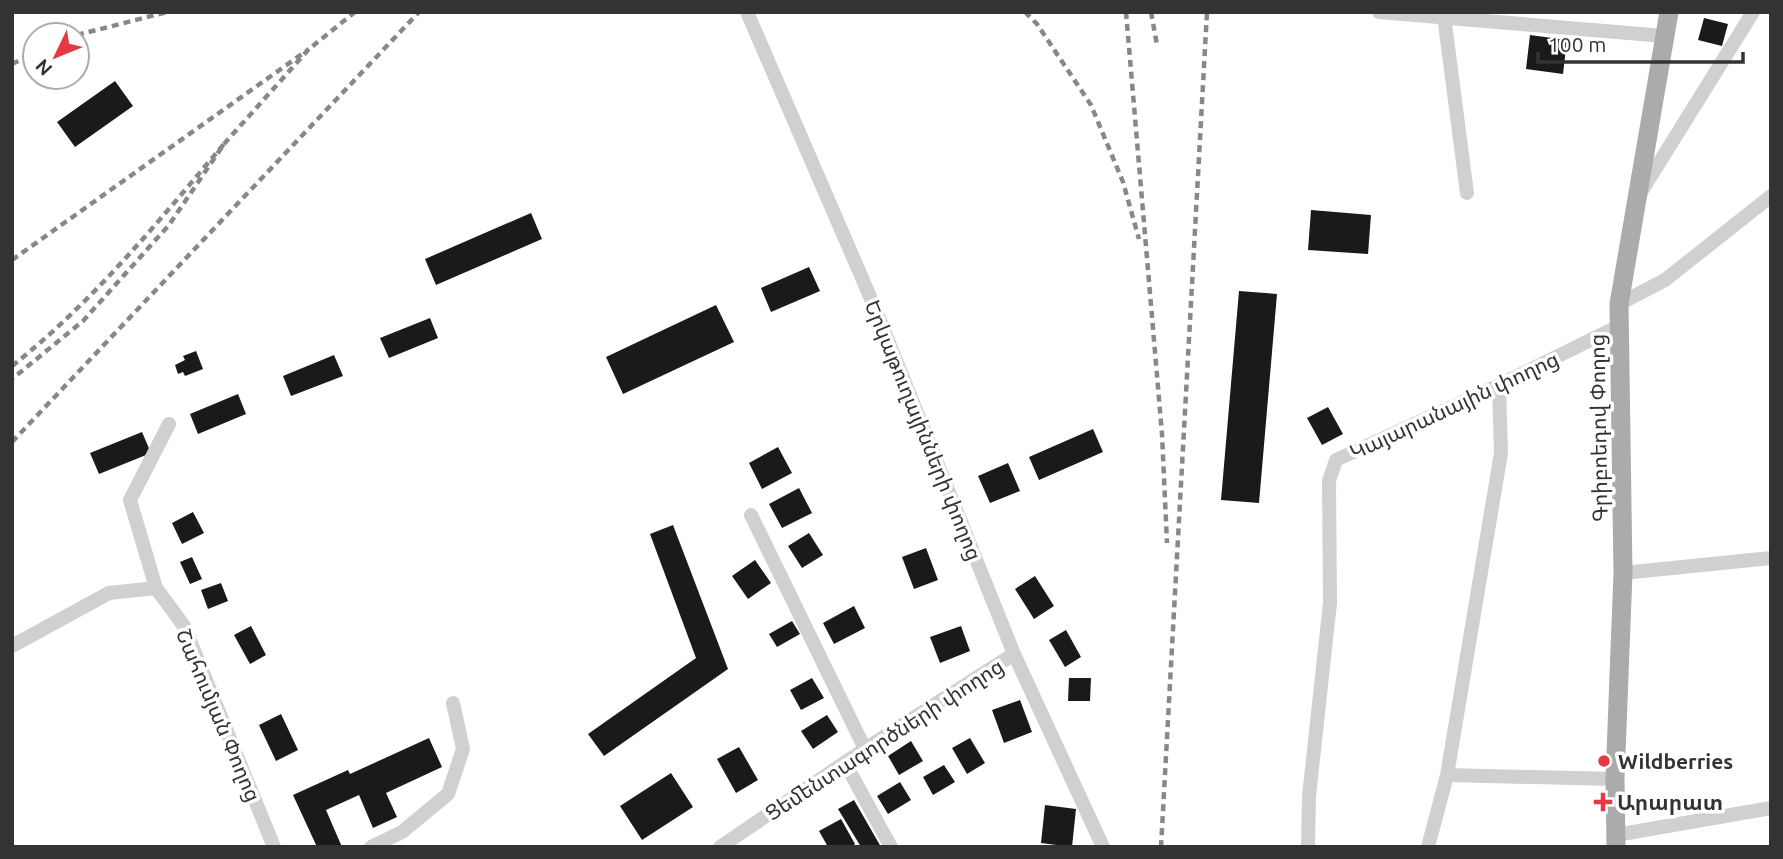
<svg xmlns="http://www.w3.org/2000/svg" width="1783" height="859" viewBox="0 0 1783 859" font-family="Ubuntu,'Noto Sans Armenian',sans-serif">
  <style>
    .building { fill: #1a1a1a }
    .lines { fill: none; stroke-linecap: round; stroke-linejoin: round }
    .minor { stroke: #d0d0d0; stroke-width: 14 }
    .major { stroke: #ababab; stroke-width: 19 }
    .rail { stroke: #888; stroke-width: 4.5; stroke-dasharray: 7 5; stroke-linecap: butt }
    .poi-dot { fill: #e63946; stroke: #fff; stroke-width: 2.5 }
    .labels { text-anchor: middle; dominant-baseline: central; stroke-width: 7; stroke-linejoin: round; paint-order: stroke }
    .street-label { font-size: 21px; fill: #333; stroke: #fff }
    .poi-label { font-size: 21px; font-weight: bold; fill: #333; stroke: #fff; text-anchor: start }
  </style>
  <rect width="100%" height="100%" fill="#fff"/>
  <path class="building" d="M1704 18 1728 24 1722 46 1698 40Z
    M1530 35 1567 40 1563 74 1526 69Z
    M115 81 133 106 75 147 57 122Z
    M1311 210 1371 215 1368 254 1308 250Z
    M531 213 542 239 436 285 425 259Z
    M809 267 820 291 771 312 761 288Z
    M1239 291 1277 294 1259 503 1221 500Z
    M716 305 734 342 623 394 606 357Z
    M430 318 438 338 389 358 380 338Z
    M196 351 203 369 185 376 183 372 178 374 175 365 185 360 183 356Z
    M334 355 343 376 291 396 283 376Z
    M238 394 246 414 198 434 190 414Z
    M1328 407 1343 434 1322 445 1307 418Z
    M1093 429 1103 452 1039 480 1029 457Z
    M142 432 151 453 99 474 90 453Z
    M778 447 792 473 762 489 749 463Z
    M1008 463 1020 491 990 503 978 476Z
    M799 488 812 513 782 528 769 504Z
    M193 512 204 533 182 544 172 523Z
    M673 525 728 669 604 756 588 734 696 658 650 534Z
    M809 533 823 555 802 568 788 546Z
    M926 548 938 580 914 589 902 557Z
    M192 557 202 579 190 584 180 562Z
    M755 560 771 583 748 599 732 576Z
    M1035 576 1054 606 1034 619 1015 589Z
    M221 583 228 601 208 609 201 590Z
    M854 606 865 628 834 644 823 623Z
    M792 621 800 634 777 647 769 634Z
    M251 626 266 655 250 664 234 635Z
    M961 626 970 651 940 663 930 637Z
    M1066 630 1081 657 1065 667 1049 640Z
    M812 678 824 698 801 710 790 690Z
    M1069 678H1091L1090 701H1068Z
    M1020 700 1032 732 1004 743 992 710Z
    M281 714 298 750 276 761 259 725Z
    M827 715 838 732 813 749 801 731Z
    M429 738 442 767 386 793 397 817 373 828 359 795 326 810 342 847H317L293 795 348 770 350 774Z
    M970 738 985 763 967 774 952 748Z
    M911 741 923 761 899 775 888 756Z
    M739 747 758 780 736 793 717 759Z
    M944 765 955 782 933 795 923 777Z
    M671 773 693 807 642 840 620 806Z
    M900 782 911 800 888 814 877 796Z
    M854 800 881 847H861L838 809Z
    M1045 805 1076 809 1072 847 1041 843Z
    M841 819 855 844 851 847H828L819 831Z"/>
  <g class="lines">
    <path class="minor" d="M747 12 875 308 1014 654 1103 847
      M1379 12 1664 36
      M1444 16 1467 193
      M1641 192 1753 12
      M1619 304 1665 280 1771 196
      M169 424 130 500 156 588 184 626 274 847
      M751 515 865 749
      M1623 573 1771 558
      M12 646 109 593 156 588
      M845 763 891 847
      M1447 775 1615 779
      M1616 835 1771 808
      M371 847 402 832 448 794 463 749 453 703
      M720 847 865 749 1014 654
      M1308 847 1309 796 1330 603 1329 481 1336 460 1499 385 1619 326
      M1428 847 1447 775 1501 453 1499 385"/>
    <path class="major" d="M1616 847 1615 779 1623 573 1619 304 1669 12"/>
    <path class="rail" d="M1025 12 1037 24 1091 105 1123 182 1139 239
      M1126 12 1162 434 1167 543
      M1151 12 1157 45
      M77 35 167 12
      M12 64 35 53
      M224 144 309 49 355 12
      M12 260 309 49
      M12 366C93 302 158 222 224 144L169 225 83 321 12 379
      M12 442 419 12
      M1161 847 1207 12"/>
  </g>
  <g class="poi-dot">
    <circle cx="1604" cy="761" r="7"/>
    <path d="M1599.5 791.5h7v7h7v7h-7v7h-7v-7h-7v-7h7z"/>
  </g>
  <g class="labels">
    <g class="street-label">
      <text transform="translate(1454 405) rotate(-25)">Կայարանային փողոց</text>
      <text transform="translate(1598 428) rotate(-91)">Գրիբոեդով Փողոց</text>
      <text transform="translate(924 430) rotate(68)">Երկաթուղայինների փողոց</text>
      <text transform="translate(219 715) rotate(67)">Շահումյան Փողոց</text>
      <text transform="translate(884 739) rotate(-33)">Ցեմենտագործների փողոց</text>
    </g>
    <g class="poi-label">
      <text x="1618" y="761">Wildberries</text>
      <text x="1617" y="802">Արարատ</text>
    </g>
  </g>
  <rect width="1783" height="859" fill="none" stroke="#333333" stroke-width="28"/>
  <g transform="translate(56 56) rotate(227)"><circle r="33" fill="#ffffff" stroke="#adadad" stroke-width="2"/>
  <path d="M0-5L12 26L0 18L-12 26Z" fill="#e63946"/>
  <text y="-10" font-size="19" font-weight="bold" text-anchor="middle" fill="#333333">N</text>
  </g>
  <path d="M1538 52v10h205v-10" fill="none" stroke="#333333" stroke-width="3.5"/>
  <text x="1548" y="52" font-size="21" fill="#333333" stroke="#ffffff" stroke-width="5" paint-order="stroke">100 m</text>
</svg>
